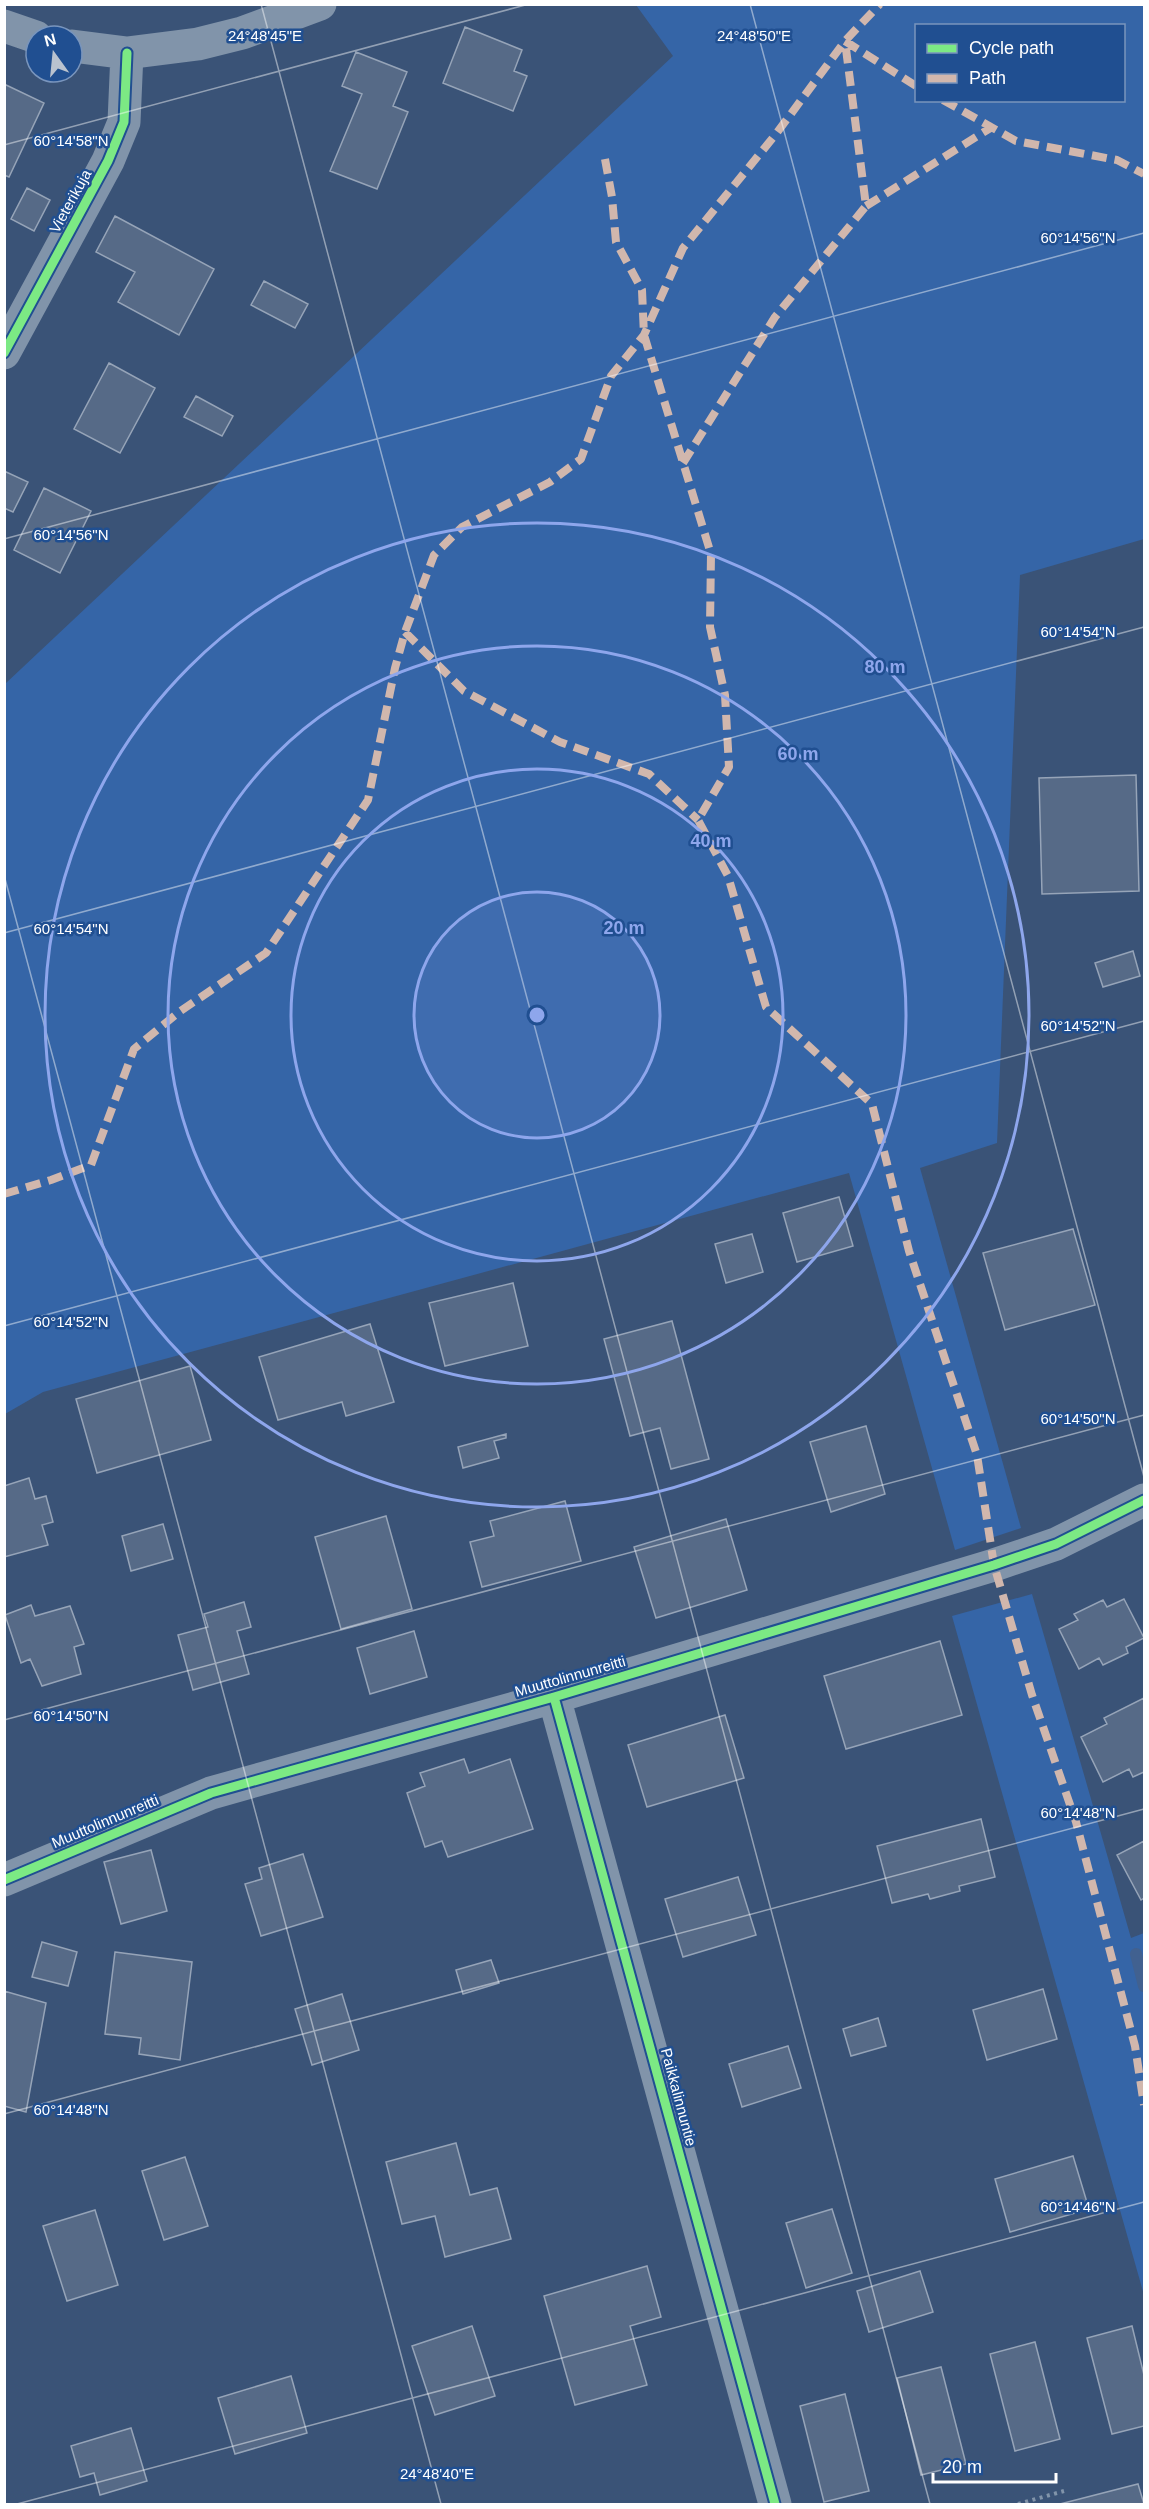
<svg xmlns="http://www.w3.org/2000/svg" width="1149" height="2509" viewBox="0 0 1149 2509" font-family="Helvetica,sans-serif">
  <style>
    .green { fill: #3565a7; fill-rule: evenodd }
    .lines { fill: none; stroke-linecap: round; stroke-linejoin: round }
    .stream { stroke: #416190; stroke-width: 12 }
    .building { fill: #566a87; stroke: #96a4b8; stroke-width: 1.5 }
    .path { stroke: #8194aa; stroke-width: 4; stroke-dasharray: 3 4.5; stroke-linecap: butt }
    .minor { stroke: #8194aa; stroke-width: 33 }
    .quiet { stroke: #d1b7ad; stroke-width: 8; stroke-dasharray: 15 8; stroke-linecap: butt }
    .cycleway-casing { stroke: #204f91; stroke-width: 13 }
    .cycleway { stroke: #7ce984; stroke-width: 9 }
    .ticks { fill: none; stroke: #fff; stroke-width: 1.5; stroke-opacity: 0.45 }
    .ring { fill: none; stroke: #8ea6ec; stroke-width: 3 }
    .labels { text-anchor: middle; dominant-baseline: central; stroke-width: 5; stroke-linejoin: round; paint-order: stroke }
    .street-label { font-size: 15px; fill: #fff; stroke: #204f91 }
    .ticks-label { font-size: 15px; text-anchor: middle; fill: #fff; stroke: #204f91; stroke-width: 5; stroke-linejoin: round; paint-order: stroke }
    .centre { fill: #8ea6ec; stroke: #204f91; stroke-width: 3 }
    .ring-label { font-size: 18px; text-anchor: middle; font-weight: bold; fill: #8ea6ec; stroke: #204f91; stroke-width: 5; stroke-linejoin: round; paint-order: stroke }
  </style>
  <rect width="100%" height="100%" fill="#3a5377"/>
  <path class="green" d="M636 5H1144V539L1020 575 997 1143 920 1168 1021 1528 955 1550 849 1173 43 1392 5 1414V684L673 56ZM916 26H1124V100H916Z
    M1032 1594 1131 1938 1144 1933V2295L952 1616Z"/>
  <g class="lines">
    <path class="stream" d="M1136 1954 1144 1986"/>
  </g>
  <path class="building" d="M465 27 522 50 514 71 527 76 513 111 443 83Z
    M356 52 407 72 393 106 408 112 377 189 330 171 362 94 342 86Z
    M4 84 44 103 9 177 4 175Z
    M27 188 50 200 34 231 11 219Z
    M115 216 214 269 179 335 118 302 135 272 96 252Z
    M264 281 308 304 295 328 251 305Z
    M109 363 155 388 120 453 74 429Z
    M196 396 233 416 222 436 184 417Z
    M4 471 28 482 13 512 4 508Z
    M44 488 91 511 60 573 14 550Z
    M1136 775 1139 891 1042 894 1039 778Z
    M1133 951 1140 976 1103 987 1095 963Z
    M839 1197 853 1246 797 1262 783 1213Z
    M1073 1229 1095 1305 1005 1330 983 1253Z
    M752 1234 763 1272 726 1283 715 1244Z
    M513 1283 528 1346 445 1366 429 1303Z
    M672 1321 709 1459 671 1469 660 1428 630 1436 604 1339Z
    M370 1324 394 1402 346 1416 342 1402 278 1420 259 1357Z
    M190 1366 211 1440 97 1473 76 1399Z
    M866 1426 885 1494 831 1512 810 1442Z
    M506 1434V1438L494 1441 499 1458 463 1468 458 1447Z
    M29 1478 35 1499 46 1496 53 1522 42 1525 48 1545 4 1557V1486Z
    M565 1501 581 1561 482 1587 470 1542 494 1536 490 1521Z
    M386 1516 412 1609 341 1629 315 1537Z
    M726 1519 747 1590 656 1618 634 1547Z
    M163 1524 173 1559 131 1571 122 1536Z
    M1124 1599 1144 1638 1126 1647 1128 1653 1103 1665 1099 1658 1079 1669 1059 1629 1078 1620 1074 1614 1103 1600 1107 1607Z
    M244 1602 251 1627 237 1631 249 1674 193 1690 178 1635 208 1627 204 1614Z
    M31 1605 35 1616 70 1606 84 1644 74 1647 81 1674 42 1686 30 1659 21 1663 5 1615Z
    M414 1631 427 1677 370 1694 357 1648Z
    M940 1641 962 1715 846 1749 824 1676Z
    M1144 1698V1772L1133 1777 1129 1769 1103 1782 1081 1737 1107 1724 1104 1718Z
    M725 1715 744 1778 647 1807 628 1745Z
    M464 1759 469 1773 510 1759 533 1829 448 1857 442 1841 425 1847 407 1793 425 1786 420 1773Z
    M981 1819 995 1877 959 1886 960 1891 930 1899 928 1894 892 1903 877 1846Z
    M1144 1841V1898L1141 1900 1117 1855Z
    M151 1850 167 1911 121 1924 104 1862Z
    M303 1854 323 1917 261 1936 245 1884 262 1879 259 1868Z
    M738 1877 756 1935 683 1957 665 1899Z
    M42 1942 77 1952 68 1986 32 1977Z
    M115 1952 192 1962 180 2060 139 2054 141 2038 105 2034Z
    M491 1960 499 1983 463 1994 456 1970Z
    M1043 1989 1057 2039 987 2060 973 2010Z
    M4 1991 46 2003 26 2112 4 2106Z
    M342 1994 359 2050 312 2065 295 2009Z
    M878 2018 886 2046 851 2056 843 2029Z
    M788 2046 801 2088 742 2107 729 2064Z
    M456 2143 470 2195 497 2188 511 2239 445 2257 435 2216 402 2224 386 2162Z
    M1073 2156 1089 2209 1010 2232 995 2179Z
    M185 2157 208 2226 164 2240 142 2171Z
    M832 2209 852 2273 806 2288 786 2223Z
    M95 2210 118 2285 67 2301 43 2226Z
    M647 2266 661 2317 630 2326 647 2385 575 2405 544 2296Z
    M920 2271 933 2312 869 2332 857 2291Z
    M472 2326 495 2396 435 2415 412 2346Z
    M1132 2326 1144 2375V2426L1112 2434 1087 2338Z
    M1035 2342 1060 2439 1015 2451 990 2354Z
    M941 2367 966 2464 921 2475 897 2378Z
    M291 2376 307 2433 235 2454 218 2398Z
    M845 2394 869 2491 824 2502 800 2406Z
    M131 2428 147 2481 100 2495 94 2473 80 2477 71 2446Z
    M1138 2484 1144 2504H1060Z"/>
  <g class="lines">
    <path class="path" d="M1018 2504 1064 2491"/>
    <path class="minor" d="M4 26 36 37
      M72 46 127 53 198 44 242 33 320 4
      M4 353 108 161 124 122 127 53
      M554 1697 775 2504
      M4 1880 211 1793 554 1697 994 1565 1056 1544 1144 1500"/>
    <path class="quiet" d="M845 41 916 86
      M943 100 1016 141 1117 160 1144 174
      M605 159 612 197 616 242 642 290 644 335 711 554 710 627 725 695 729 767 698 820 728 876 766 1007 872 1104 909 1251 977 1455 994 1565 1032 1695 1076 1822 1135 2046 1144 2105
      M866 206 992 127
      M683 463 775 317 866 206 845 41
      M405 632 464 691 560 742 649 774 698 820
      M4 1194 51 1180 91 1165 134 1049 179 1012 266 953 368 800 395 668 405 632 434 555 462 527 550 482 581 459 611 376 644 335 683 248 776 134 845 41 880 4"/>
    <g class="cycleway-casing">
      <path id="cycleway" d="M4 353 108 161 124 122 127 53
        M554 1697 775 2504
        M4 1880 211 1793 554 1697 994 1565 1056 1544 1144 1500"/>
    </g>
    <use href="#cycleway" class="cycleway"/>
  </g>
  <path class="ticks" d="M261 4 930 2504M750 4 1144 1477M4 145 529 4M4 539 1144 233M4 875 441 2504M4 933 1144 627M4 1326 1144 1021M4 1720 1144 1415M4 2114 1144 1809M17 2504 1144 2202"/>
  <circle cx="537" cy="1015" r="123" fill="#8ea6ec" fill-opacity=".12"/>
  <g class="ring">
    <circle cx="537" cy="1015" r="123"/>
    <circle cx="537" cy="1015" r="246"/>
    <circle cx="537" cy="1015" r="369"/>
    <circle cx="537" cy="1015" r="492"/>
  </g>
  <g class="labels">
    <g class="street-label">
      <text transform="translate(70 201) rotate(-61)">Vieterikuja</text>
      <text transform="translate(570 1676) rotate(-16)">Muuttolinnunreitti</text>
      <text transform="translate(105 1821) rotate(-23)">Muuttolinnunreitti</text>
      <text transform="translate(679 2097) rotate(75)">Paikkalinnuntie</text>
    </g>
  </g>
  <g class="ticks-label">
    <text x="265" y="41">24°48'45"E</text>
    <text x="754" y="41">24°48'50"E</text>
    <text x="71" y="146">60°14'58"N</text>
    <text x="1078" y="243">60°14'56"N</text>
    <text x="71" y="540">60°14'56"N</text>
    <text x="1078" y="637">60°14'54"N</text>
    <text x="71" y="934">60°14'54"N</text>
    <text x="1078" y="1031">60°14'52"N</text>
    <text x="71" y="1327">60°14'52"N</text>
    <text x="1078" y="1424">60°14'50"N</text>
    <text x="71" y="1721">60°14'50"N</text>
    <text x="1078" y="1818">60°14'48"N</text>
    <text x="71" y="2115">60°14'48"N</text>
    <text x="1078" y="2212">60°14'46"N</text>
    <text x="437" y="2479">24°48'40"E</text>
  </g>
  <circle cx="537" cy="1015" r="9" class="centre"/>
  <g class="ring-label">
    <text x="885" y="673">80 m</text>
    <text x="798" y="760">60 m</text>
    <text x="711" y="847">40 m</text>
    <text x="624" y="934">20 m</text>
  </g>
  <rect width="1149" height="2509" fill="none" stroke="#ffffff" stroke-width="12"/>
  <rect x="915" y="24" width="210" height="78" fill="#204f91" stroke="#7995bd" stroke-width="1.5"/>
  <rect x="927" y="44" width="30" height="9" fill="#7ce984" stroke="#7995bd" stroke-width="1.5"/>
  <text x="969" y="54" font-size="18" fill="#ffffff">Cycle path</text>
  <rect x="927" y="74" width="30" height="9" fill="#d1b7ad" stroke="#7995bd" stroke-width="1.5"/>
  <text x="969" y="84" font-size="18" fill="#ffffff">Path</text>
  <g transform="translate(54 54) rotate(345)"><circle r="28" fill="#204f91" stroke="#7995bd" stroke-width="1.5"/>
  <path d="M0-4.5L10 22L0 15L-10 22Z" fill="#bac3cf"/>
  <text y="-9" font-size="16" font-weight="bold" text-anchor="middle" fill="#ffffff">N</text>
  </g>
  <path d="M933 2473v9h123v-9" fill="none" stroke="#ffffff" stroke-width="3"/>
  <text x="942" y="2473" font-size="18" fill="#ffffff" stroke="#204f91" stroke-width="4.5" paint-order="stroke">20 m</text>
</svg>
